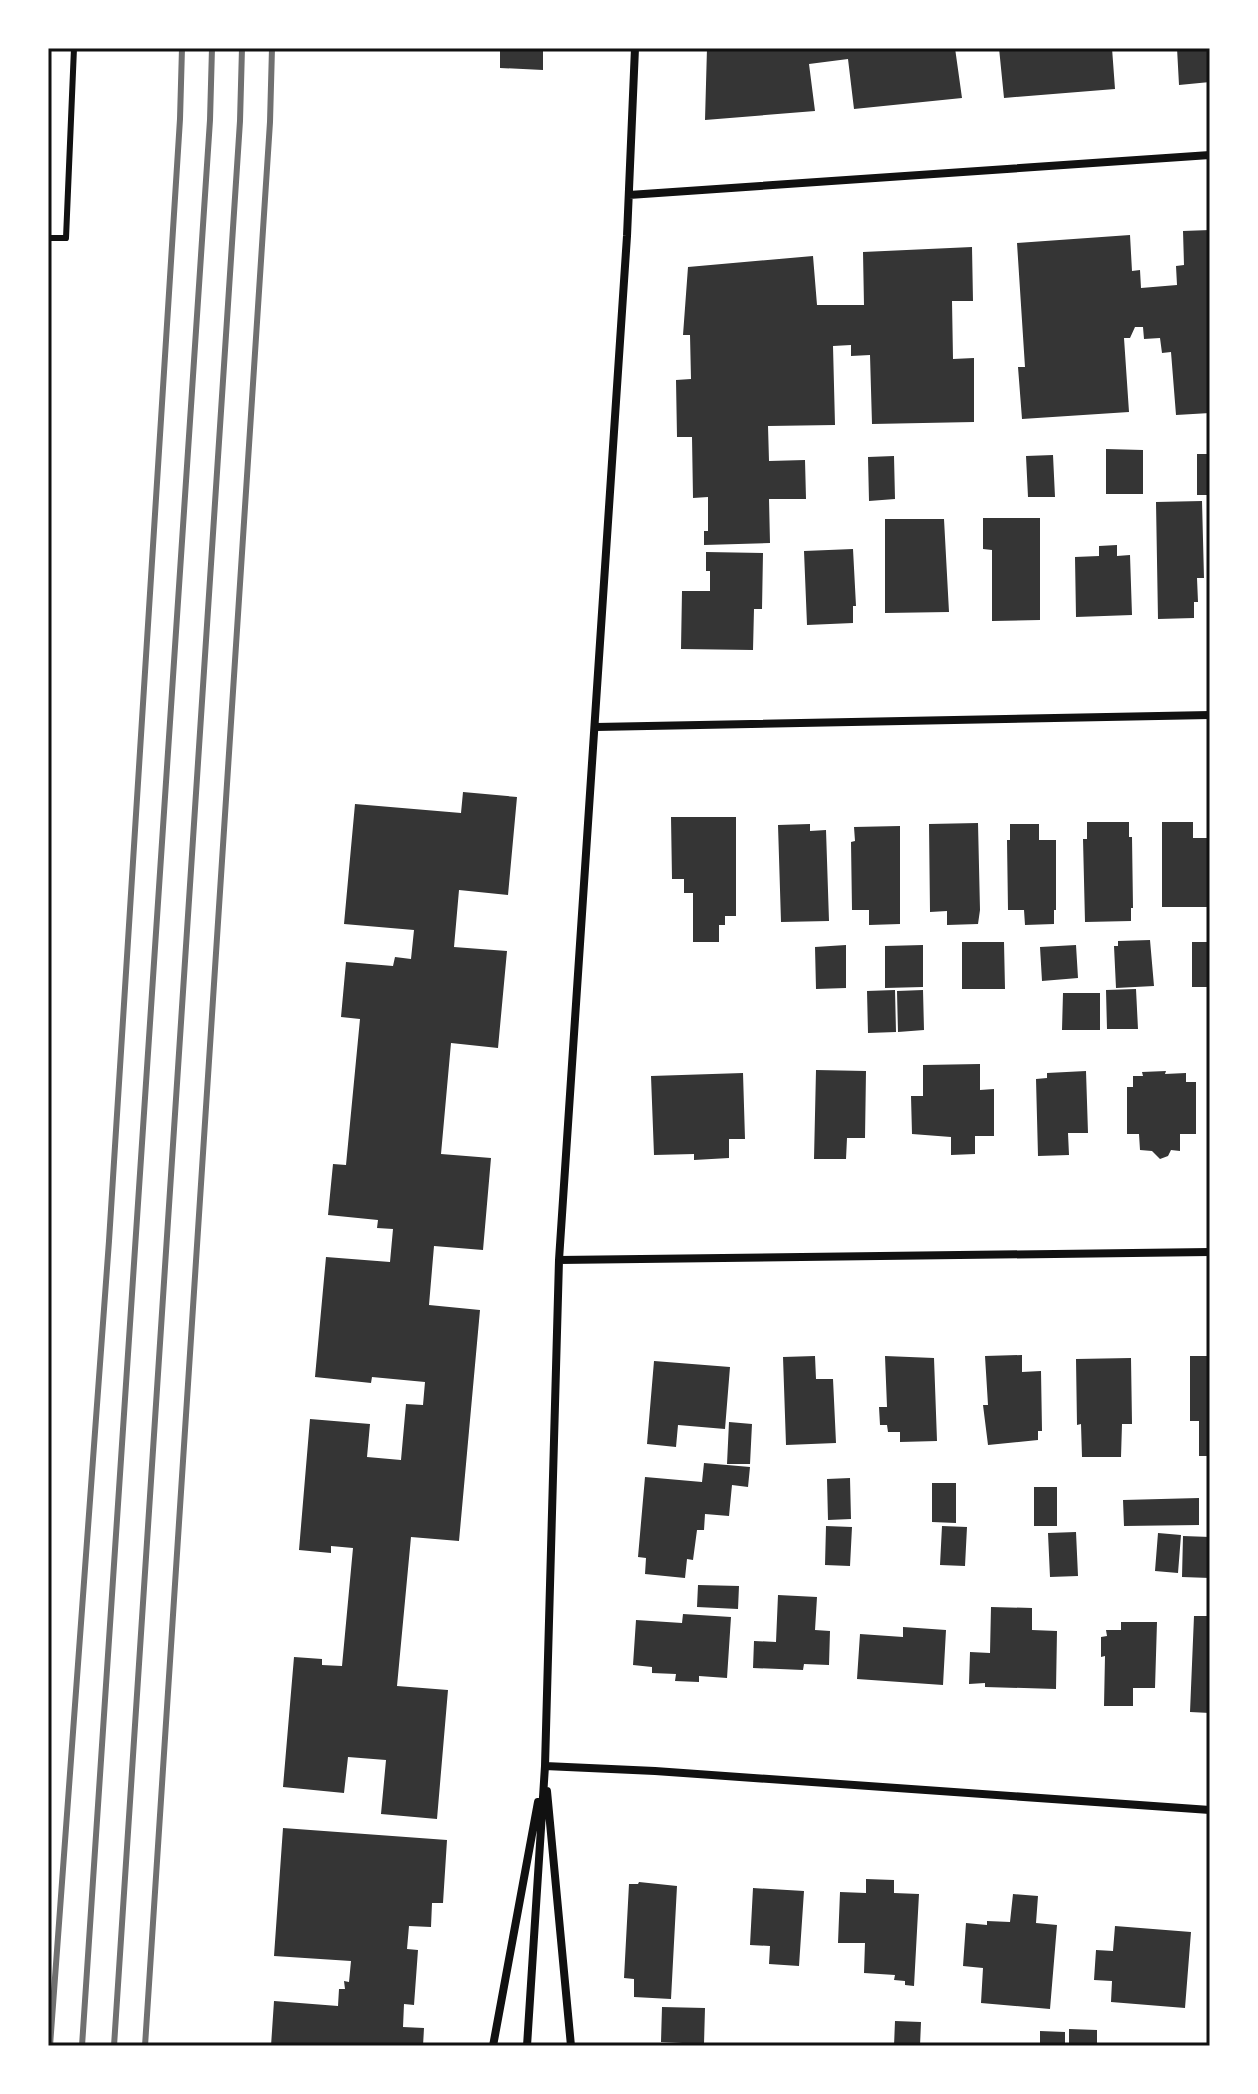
<svg xmlns="http://www.w3.org/2000/svg" width="1258" height="2094" viewBox="0 0 1258 2094" font-family="'Source Sans 3',sans-serif">
  <style>
    .building { fill: #353535 }
    .lines { fill: none; stroke-linecap: round; stroke-linejoin: round }
    .service { stroke: #111; stroke-width: 6 }
    .minor { stroke: #111; stroke-width: 8 }
    .rail { stroke: #707070; stroke-width: 6 }
    .neatline { fill: none; stroke: #111; stroke-width: 3 }
  </style>
  <rect width="100%" height="100%" fill="#fff"/>
  <path class="building" d="M500 48H543V70L500 68Z
    M707 48H955L962 98 854 109 848 59 809 64 815 111 705 120Z
    M999 48H1112L1115 89 1004 98Z
    M1177 48H1210V82L1179 85Z
    M1210 230V413L1176 415 1171 352 1162 353 1160 338 1144 339 1143 327H1135L1130 338H1124L1129 412 1022 419 1018 367H1025L1017 243 1130 235 1132 271 1140 270 1141 288 1177 285 1176 266 1184 265 1183 231Z
    M972 247 973 301H952L953 359 974 358V422L872 424 870 355 851 356V345L833 346 835 425 768 426 769 461 805 460 806 499H769L770 543 704 545V531H708V497L693 498 692 437H677L676 380 691 379 690 335H683L688 267 813 256 817 305H864L863 252Z
    M1106 449 1143 450V494H1106Z
    M1197 454H1210V495H1197Z
    M1053 455 1055 497H1028L1026 456Z
    M894 456 895 499 869 501 868 457Z
    M1202 501 1204 578H1197L1198 602H1194V618L1158 619 1156 502Z
    M983 518H1040V620L992 621V550L983 549Z
    M885 519H944L949 612 885 613Z
    M1117 545V556L1130 555 1132 615 1076 617 1075 557 1099 556V546Z
    M853 549 856 606H853V623L807 625 804 551Z
    M706 552 763 553 762 609H754L753 650 681 649 682 591H710V571H706Z
    M463 792 517 797 508 895 459 890 454 947 507 951 498 1048 451 1043 441 1154 491 1158 483 1250 434 1246 429 1305 480 1310 459 1541 411 1537 397 1686 448 1690 437 1819 381 1814 386 1760 348 1757 344 1793 283 1787 294 1657 322 1659V1665L342 1666 353 1548 331 1546V1553L299 1550 310 1419 370 1424 367 1457 401 1460 406 1404 423 1405 425 1382 372 1377 371 1383 315 1377 326 1257 390 1262 393 1229 377 1228 378 1220 328 1215 333 1164 346 1165 360 1019 341 1017 346 962 393 966 395 957 411 959 414 930 344 924 355 804 461 813Z
    M671 817H736V916H725V925H719V942H693V893H684V879H672Z
    M1087 822H1129V837H1132L1133 908H1131V921L1085 922 1083 839H1087Z
    M1162 822H1193V838H1209V907H1162Z
    M978 823 980 910 978 924 947 925V911L930 912 929 824Z
    M810 824V831L826 830 829 921 781 922 778 825Z
    M1010 824H1039V840H1056V910H1054V924L1025 925 1024 910H1008L1007 840H1010Z
    M900 826V924L869 925V910H852L851 842 855 841 854 827Z
    M1150 940 1154 986 1116 988 1114 946H1118V941Z
    M962 942H1004L1005 989H962Z
    M1192 942H1210V987H1192Z
    M846 945V988L816 989 815 947Z
    M923 945V987L885 988V946Z
    M1076 945 1078 978 1042 981 1040 947Z
    M1136 989 1138 1029H1107L1106 990Z
    M895 990 896 1032 868 1033 867 991Z
    M923 990 924 1030 898 1032 897 991Z
    M1063 993H1100V1030H1062Z
    M980 1064V1090L994 1089V1136H975V1154L951 1155V1137L912 1134 911 1096H923V1065Z
    M816 1070 866 1071 865 1138H847L846 1159H814Z
    M1086 1071 1088 1133H1068L1069 1155 1038 1156 1036 1079 1047 1078V1073Z
    M1166 1071 1165 1074 1186 1073V1082H1196V1134H1180V1151L1171 1150 1168 1156 1160 1159 1152 1151 1140 1150 1139 1134H1127V1087H1133V1076H1143L1142 1072Z
    M743 1073 745 1139H729V1158L694 1160V1154L654 1155 651 1076Z
    M1022 1355V1372L1041 1371 1042 1431H1038V1440L988 1445 983 1405H988L985 1356Z
    M815 1356 816 1379H833L836 1443 786 1445 783 1357Z
    M885 1356 934 1358 937 1441 900 1442V1432H888L887 1425H880L879 1407H887Z
    M1190 1356H1210V1456H1199V1421H1190Z
    M1131 1358 1132 1424H1122L1121 1457H1082L1081 1424 1077 1425 1076 1359Z
    M654 1361 730 1367 725 1429 678 1425 676 1447 647 1444Z
    M729 1422 752 1424 750 1464H727Z
    M704 1463 750 1467 748 1487 732 1485 729 1516 705 1514 704 1530H697L693 1560 687 1559 685 1578 645 1574 646 1558 638 1557 645 1477 702 1482Z
    M850 1478 851 1519 828 1520 827 1479Z
    M932 1483H956V1523L932 1522Z
    M1034 1487H1057V1526H1034Z
    M1199 1498V1525L1124 1526 1123 1500Z
    M826 1526 852 1527 850 1566 825 1565Z
    M942 1526 967 1527 965 1566 940 1565Z
    M1076 1532 1078 1576 1050 1577 1048 1533Z
    M1158 1533 1181 1535 1178 1573 1155 1571Z
    M1183 1536 1210 1537V1578L1182 1577Z
    M698 1585 739 1586 738 1609 697 1607Z
    M778 1595 817 1597 815 1630 830 1631 829 1665 804 1664 803 1670 753 1668 754 1641 776 1642Z
    M991 1607 1032 1608V1630L1057 1631 1056 1689 985 1687V1683L969 1684 970 1652 990 1653Z
    M683 1614 731 1617 727 1678 699 1676V1682L675 1681 676 1674 652 1673V1667L633 1665 636 1620 682 1623Z
    M1194 1616H1210V1713L1190 1712Z
    M1121 1622H1157L1155 1688H1133V1706H1104L1105 1656 1101 1657V1637L1107 1636 1106 1630H1121Z
    M903 1627 946 1630 943 1685 857 1679 860 1634 903 1637Z
    M283 1828 447 1840 443 1903H432L431 1927 409 1926 407 1949 418 1950 414 2005 404 2004 403 2027 424 2028 423 2046H271L274 2001 338 2006 339 1989H345L344 1981 349 1982 351 1961 274 1956Z
    M866 1879 894 1880V1893L919 1894 914 1986 905 1985V1981L894 1980 895 1975 864 1973 865 1943H838L840 1892 866 1893Z
    M639 1882 677 1886 671 1999 634 1997V1979L624 1978 629 1884H638Z
    M753 1888 804 1891 799 1966 769 1964 770 1946 750 1945Z
    M1013 1894 1038 1896 1036 1923 1057 1925 1050 2009 981 2003 983 1968 963 1966 966 1923 987 1925V1921L1010 1922Z
    M1115 1926 1191 1932 1185 2008 1111 2002 1112 1981 1094 1980 1096 1950 1113 1951Z
    M662 2007 705 2008 704 2044 661 2042Z
    M895 2021 921 2022 920 2046H894Z
    M1069 2029 1097 2030V2046H1069Z
    M1040 2031 1065 2032V2046H1040Z"/>
  <g class="lines">
    <path class="service" d="M48 238H66L74 48"/>
    <path class="minor" d="M629 195 1210 155
      M596 727 1210 715
      M559 1260 1210 1252
      M545 1766 655 1771 1210 1810
      M547 1791 571 2046
      M493 2046 538 1802
      M527 2046 545 1766 559 1260 627 236 635 48"/>
    <path class="rail" d="M50 2046 109 1241 180 119 182 48
      M82 2046 210 120 212 48
      M114 2046 240 121 242 48
      M145 2046 270 122 272 48"/>
  </g>
  <rect width="1258" height="2094" fill="none" stroke="#ffffff" stroke-width="100"/>
  <rect x="50" y="50" width="1158" height="1994" class="neatline"/>
</svg>
